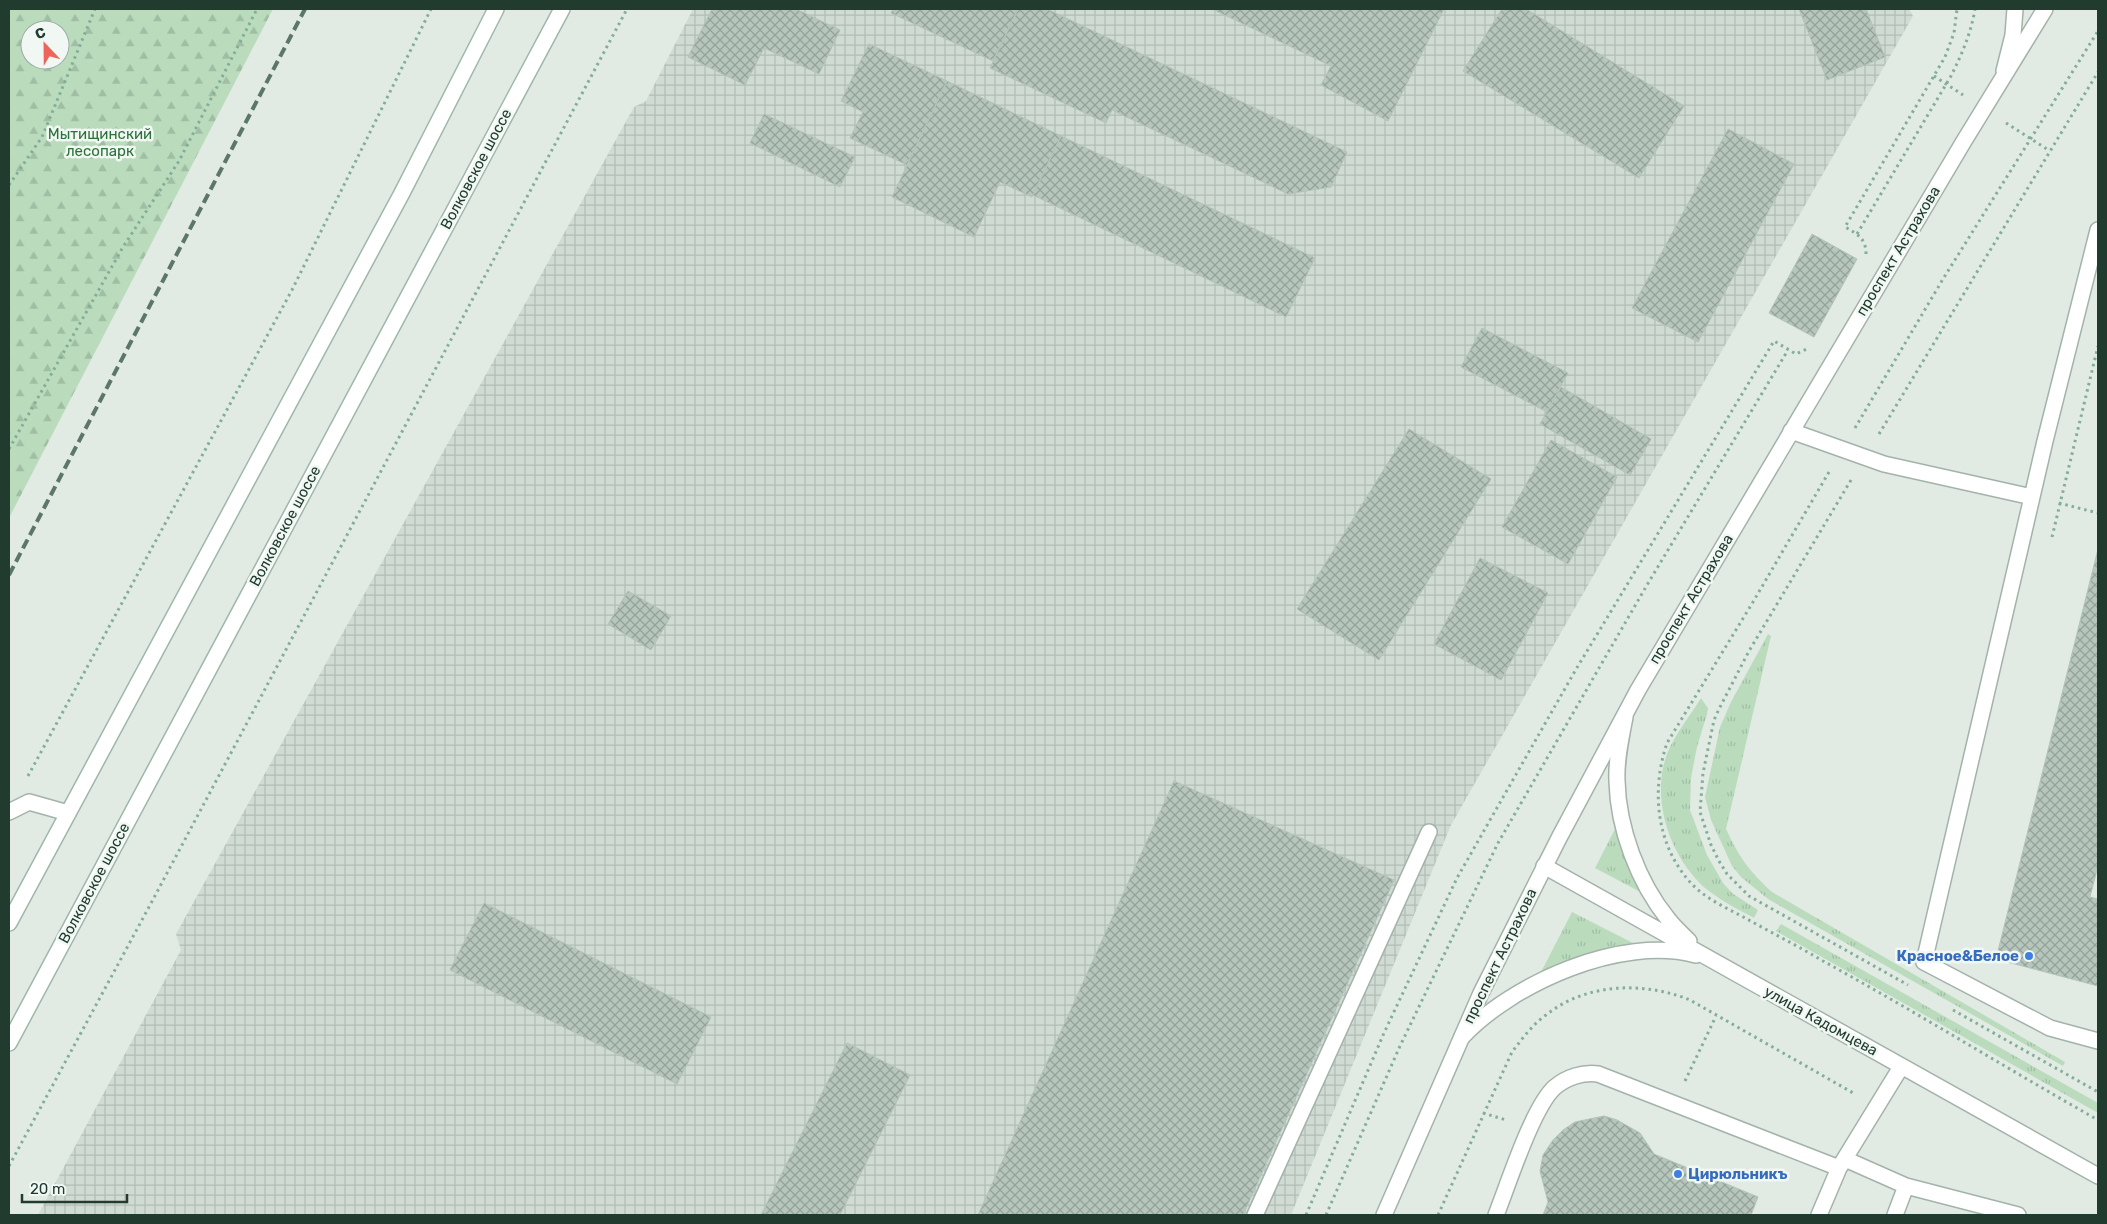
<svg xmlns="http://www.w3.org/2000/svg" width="2107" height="1224" viewBox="0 0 2107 1224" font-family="Rubik,sans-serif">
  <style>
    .industrial { fill: url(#industrial-grid) }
    .grass { fill: url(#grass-tufts) }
    .forest { fill: url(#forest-firs); fill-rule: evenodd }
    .building { fill: url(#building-cross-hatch); stroke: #b3c4ba }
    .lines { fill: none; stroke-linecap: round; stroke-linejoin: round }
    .service-casing { stroke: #a4b3aa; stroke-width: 18 }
    .minor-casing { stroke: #a4b3aa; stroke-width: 18 }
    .tertiary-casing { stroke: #a4b3aa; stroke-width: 18 }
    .secondary-casing { stroke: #9fb7aa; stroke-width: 18 }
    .path { stroke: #82ae98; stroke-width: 3; stroke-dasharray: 2.5 4; stroke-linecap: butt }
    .service { stroke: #fff; stroke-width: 15 }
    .minor { stroke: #fff; stroke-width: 15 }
    .tertiary { stroke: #fff; stroke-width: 15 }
    .secondary { stroke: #fff; stroke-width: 15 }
    .rail { stroke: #5c776a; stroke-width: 4; stroke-dasharray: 10 5; stroke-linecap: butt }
    .shop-dot { fill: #3f7fe0; stroke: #f1f8f3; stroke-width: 2 }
    .labels { text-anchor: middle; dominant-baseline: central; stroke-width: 5; stroke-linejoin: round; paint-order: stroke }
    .park-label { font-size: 15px; fill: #2d713a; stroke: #f1f8f3 }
    .street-label { font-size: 15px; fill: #213b2f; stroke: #f1f8f3 }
    .shop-label { font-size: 15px; font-weight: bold; fill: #366cbe; stroke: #f1f8f3; text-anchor: end }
  </style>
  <defs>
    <pattern id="industrial-grid" width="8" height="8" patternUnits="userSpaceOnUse" patternTransform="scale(1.25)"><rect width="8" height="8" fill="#cfdbd3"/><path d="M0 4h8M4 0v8" fill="none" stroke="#b1bdb5"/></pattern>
    <pattern id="grass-tufts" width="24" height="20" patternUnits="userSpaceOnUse" patternTransform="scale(1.25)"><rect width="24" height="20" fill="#badcbd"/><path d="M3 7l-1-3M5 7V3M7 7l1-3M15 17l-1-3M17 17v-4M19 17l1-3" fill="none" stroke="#a0bea3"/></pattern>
    <pattern id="forest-firs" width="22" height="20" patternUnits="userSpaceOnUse" patternTransform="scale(1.25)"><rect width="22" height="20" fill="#badcbd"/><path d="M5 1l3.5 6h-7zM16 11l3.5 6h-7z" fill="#a0bea3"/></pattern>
    <pattern id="building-cross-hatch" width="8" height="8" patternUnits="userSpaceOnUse" patternTransform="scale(1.25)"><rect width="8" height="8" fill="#b6c6bd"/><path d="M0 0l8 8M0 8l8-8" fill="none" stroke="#94a29a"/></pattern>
  </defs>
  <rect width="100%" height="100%" fill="#e1ebe4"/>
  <path class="industrial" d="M693 9H1909L1913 16 1451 825 1291 1215H38L181 950 176 934 634 107 646 101Z"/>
  <path class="grass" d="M1768 634 1771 636 1726 829C1739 857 1749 871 1772 892L2065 1062 2063 1066 1768 899 1741 877 1732 866 1711 820 1705 797 1720 727 1731 702Z
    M1701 698 1708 708 1707 714 1697 747 1691 778 1690 810 1707 855 1723 883 1732 893 1758 910 1754 918C1737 909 1720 900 1705 888 1670 857 1650 799 1667 754 1675 734 1690 716 1701 698Z
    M1615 829 1629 870 1646 895 1595 868Z
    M1572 912 1637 945C1602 947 1570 957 1540 974Z
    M1781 924 2098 1103V1113L1776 931Z"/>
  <path class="forest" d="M9 9H273L9 518ZM30 30H60V60H30Z"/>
  <path class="building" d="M712 9H796L840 30 819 74 764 48 745 85 688 57Z
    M893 9H1018L993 61 891 13Z
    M1018 9H1047L1347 152 1331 187 1288 194 1112 110 1106 123 990 68Z
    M1212 9H1444L1388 121 1321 85 1331 66Z
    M1502 9H1526L1684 106 1639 178 1463 71Z
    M1799 9H1866L1885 57 1827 80Z
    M869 44 947 81 907 165 850 138 863 112 841 101Z
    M947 81 1061 136 1032 197 1000 182 974 237 892 197Z
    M764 114 855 157 840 187 750 143Z
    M1728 129 1794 164 1698 342 1632 308Z
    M1061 136 1315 258 1286 317 1033 195Z
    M1812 234 1857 259 1814 337 1769 313Z
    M1482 328 1568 373 1547 412 1461 367Z
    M1561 387 1651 439 1630 475 1540 424Z
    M1409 429 1491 479 1379 660 1297 609Z
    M1551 440 1617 477 1568 564 1502 527Z
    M2098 549V866L2090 897 2098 899V986L1996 959Z
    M1480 558 1548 593 1501 680 1434 644Z
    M628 591 671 616 651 650 608 624Z
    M1174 781 1394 880 1243 1215H978Z
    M484 903 711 1017 677 1084 450 970Z
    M847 1043 910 1075 840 1215H761Z
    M1604 1116 1617 1120 1640 1133 1654 1154 1758 1197 1751 1215H1543L1548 1202 1540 1171 1543 1155 1553 1140 1563 1130 1575 1122Z"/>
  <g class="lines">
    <g class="service-casing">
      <path id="service" d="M2098 230 2045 441 1924 962 2050 1028 2098 1041
        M1791 431 1884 464 2032 497
        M9 812 29 802 68 813
        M1845 1159 1906 1186
        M1255 1215 1429 832
        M1496 1215C1508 1185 1533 1106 1555 1087 1567 1077 1583 1072 1598 1074L1839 1168
        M1819 1215 1839 1168 1901 1067
        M1895 1215 1906 1186 2018 1215"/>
    </g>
    <g class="minor-casing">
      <path id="minor" d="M2004 71 2013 35 2015 9
        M1625 717C1621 738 1616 760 1617 781 1618 828 1638 882 1668 919 1674 927 1682 934 1689 941
        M1544 866 2098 1176
        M1462 1037C1513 983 1621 935 1696 955"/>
    </g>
    <g class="tertiary-casing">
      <path id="tertiary" d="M1384 1215 1481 993 1559 838 1638 690 1964 141 2045 9"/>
    </g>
    <g class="secondary-casing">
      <path id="secondary" d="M9 923 402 193 496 9
        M9 1043 562 9"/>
    </g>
    <path class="path" d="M1934 76 1963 95
      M2006 123 2050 151
      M9 185 42 137 95 9
      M1857 234 1951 76C1962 54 1971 33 1975 9
      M1866 254C1866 238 1857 234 1845 227L1945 57 1954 33 1957 9
      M1855 428 1943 279 2098 31
      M1879 434 2098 72
      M9 449 123 247 179 161 257 9
      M1829 472 1753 602 1667 743C1651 790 1656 844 1690 882 1705 899 1727 908 1747 919 1772 933 1798 946 1823 961 1916 1012 2006 1068 2098 1120
      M1851 480 1749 651 1719 709 1714 720 1703 773 1700 812 1711 845 1719 861 1727 874 1749 896 1908 985
      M2059 503 2098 513
      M2052 537 2098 346
      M28 776 292 290 431 9
      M1953 1010 2098 1092
      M1685 1081 1716 1016
      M1483 1113 1506 1120
      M9 1166 149 907 627 9
      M1306 1215 1384 1033 1457 878 1575 671 1774 341 1796 354 1809 348
      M1326 1215 1400 1046 1498 843 1647 585 1788 350
      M1438 1215 1512 1052C1522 1039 1532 1025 1546 1015 1586 983 1643 981 1690 1000L1855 1094"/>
    <use href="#service" class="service"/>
    <use href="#minor" class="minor"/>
    <use href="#tertiary" class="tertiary"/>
    <use href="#secondary" class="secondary"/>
    <path class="rail" d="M9 575 305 9"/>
  </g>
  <g class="shop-dot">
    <circle cx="2029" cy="956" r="5"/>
    <circle cx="1678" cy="1174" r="5"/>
  </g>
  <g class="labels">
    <g class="park-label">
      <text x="100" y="134">Мытищинский<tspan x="100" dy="17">лесопарк</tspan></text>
    </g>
    <g class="street-label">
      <text transform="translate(476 169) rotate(-62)">Волковское шоссе</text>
      <text transform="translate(1898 251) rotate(-59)">проспект Астрахова</text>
      <text transform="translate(285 526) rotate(-62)">Волковское шоссе</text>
      <text transform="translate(1691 599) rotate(-59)">проспект Астрахова</text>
      <text transform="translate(94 883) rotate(-62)">Волковское шоссе</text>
      <text transform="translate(1500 956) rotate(-64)">проспект Астрахова</text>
      <text transform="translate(1821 1021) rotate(29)">улица Кадомцева</text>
    </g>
    <g class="shop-label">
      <text x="2019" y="956">Красное&amp;Белое</text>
      <text x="1688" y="1174" text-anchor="start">Цирюльникъ</text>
    </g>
  </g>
  <rect width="2107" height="1224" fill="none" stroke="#213b2f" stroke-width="20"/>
  <g transform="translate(45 45) rotate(338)"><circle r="24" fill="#f1f8f3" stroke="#9eaca5"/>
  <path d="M0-4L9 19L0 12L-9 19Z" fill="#ef635b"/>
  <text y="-8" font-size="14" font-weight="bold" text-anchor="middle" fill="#213b2f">С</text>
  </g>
  <path d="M22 1194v8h105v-8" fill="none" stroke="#213b2f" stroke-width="2.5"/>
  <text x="30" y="1194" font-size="15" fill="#213b2f" stroke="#f1f8f3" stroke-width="4" paint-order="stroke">20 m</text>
</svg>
